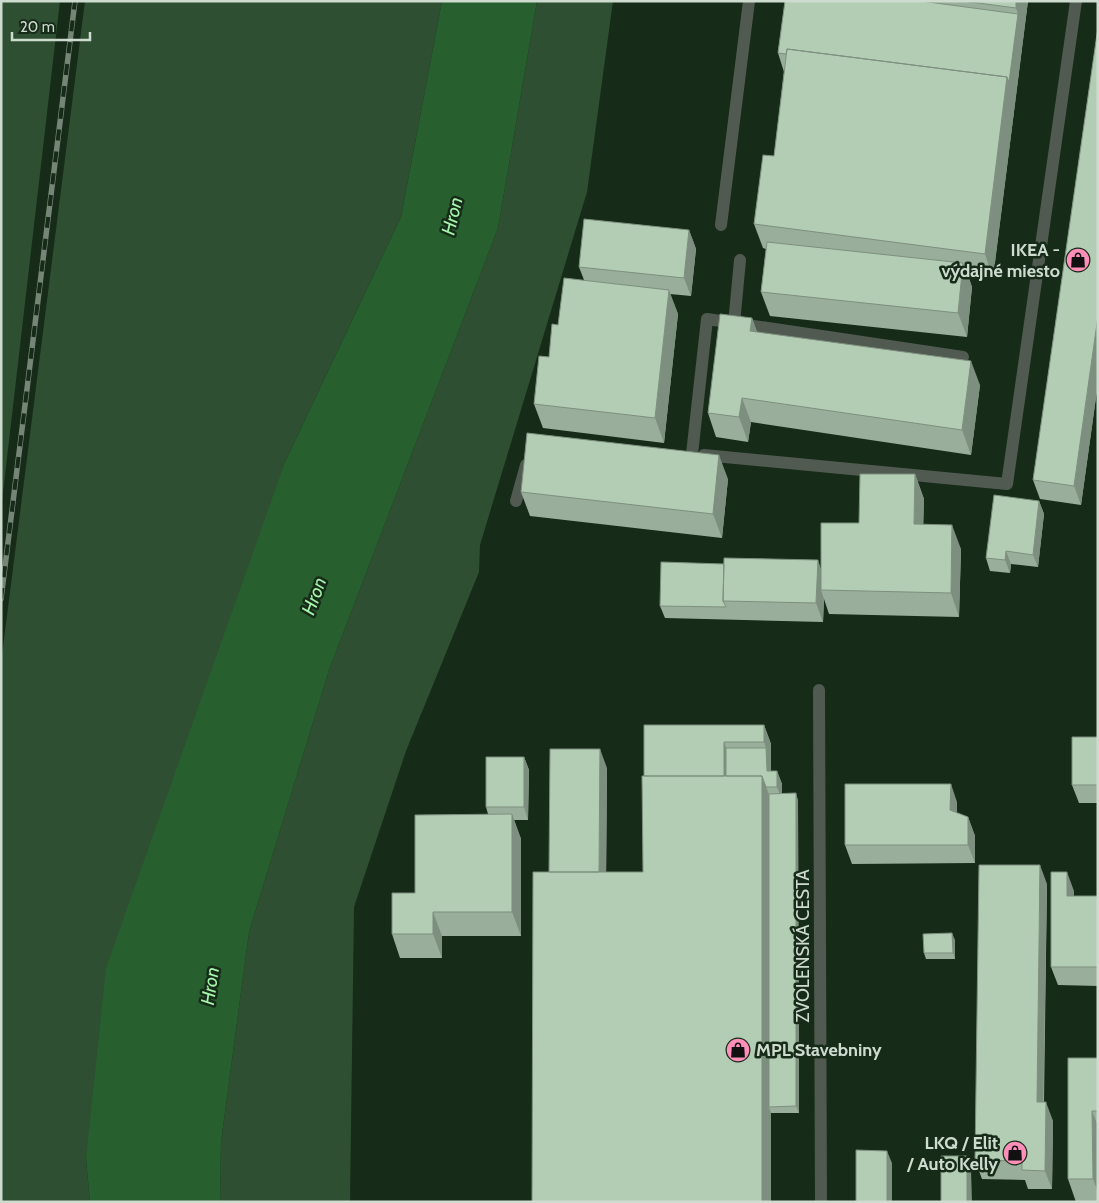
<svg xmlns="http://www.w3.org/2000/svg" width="1099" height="1203" viewBox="0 0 1099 1203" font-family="Cabin,sans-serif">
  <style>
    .green { fill: #2e4f31 }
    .water { fill: #275f2f }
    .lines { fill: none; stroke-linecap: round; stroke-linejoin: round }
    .minor { stroke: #505a51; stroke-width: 12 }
    .rail-casing { stroke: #758677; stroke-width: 5.5 }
    .rail { stroke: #172b19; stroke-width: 4; stroke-dasharray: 11; stroke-linecap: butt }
    .wall { fill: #9aaf9b }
    .shaded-wall { fill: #7d8f7e }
    .building { fill: #b3ccb4; stroke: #7d8f7e }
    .labels { text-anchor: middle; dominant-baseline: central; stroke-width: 5; stroke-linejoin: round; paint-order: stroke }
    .poi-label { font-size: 18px; font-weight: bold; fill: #cedbcf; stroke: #172b19; text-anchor: end }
    .street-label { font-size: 18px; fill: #cedbcf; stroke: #172b19 }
    .water-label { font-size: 19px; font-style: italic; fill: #a5f5ac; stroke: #172b19 }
  </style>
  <rect width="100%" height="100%" fill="#172b19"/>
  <path class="green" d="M1 1H60L1 510Z
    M85 1H442L401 217 285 462 86 1159 90 1202H1V663Z
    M537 1H613L587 192 480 545 479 572 406 751 354 907 350 1202H220L221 1142 249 932 329 670 498 228Z"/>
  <path class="water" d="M442 1H537L498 228 329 670 249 932 221 1142 220 1202H90L86 1159 106 968 285 462 401 217Z"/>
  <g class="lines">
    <path class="minor" d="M721 225 749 1
      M734 324 740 260
      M692 454 707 319 963 357
      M704 455 1007 484 1076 1
      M516 501 526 465
      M819 690 821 1202"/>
    <g class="rail-casing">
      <path id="rail" d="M1 599 75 1"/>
    </g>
    <use href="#rail" class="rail"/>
  </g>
  <path class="wall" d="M785 1H1028L993 278 968 275 972 287 967 337 770 316 761 292 766 249 763 248 754 224 774 156 784 72 778 53Z
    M1098 27V383L1081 505 1040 499 1033 480Z
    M689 230 696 249 691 296 670 294 678 314 664 443 543 428 534 404 549 357 558 325 584 280 579 267Z
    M752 318 757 332 980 385 971 455 751 422 748 442 716 437 708 413Z
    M915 474 924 499 923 524 961 549 959 617 829 614 824 599 823 622 665 618 660 606 821 569 859 523Z
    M728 479 722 538 530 516 521 492Z
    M1039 501 1044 514 1038 567 1011 564 1010 573 990 571 986 558Z
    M764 725 771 744V771H777L782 784V793L798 800 799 1113H771V1202L549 872 607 768 606 872H643L644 776Z
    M1098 737V803H1079L1072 785Z
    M524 757 529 770 528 820H514L521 839V936H442V958H400L392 934 415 893 488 814 486 807Z
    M957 802V813L968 817 975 836V863L852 864 845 845Z
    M1047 884 1044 1102 1053 1121 1052 1189H1028L1025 1180 982 1179 975 1160Z
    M1074 891V896H1098V986L1058 985 1051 967Z
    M955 940V959H926L924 953Z
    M1098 1058V1202H1076L1068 1179Z"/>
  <path class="shaded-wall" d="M1016 1H1028L1024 32 1016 8Z
    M1018 14 1024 32 993 278 985 254 1007 77Z
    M689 230 696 249 691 296 684 278Z
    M963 263 972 287 967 337 958 313Z
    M669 290 678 314 664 443 655 418Z
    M1098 316V383L1081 505 1074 486Z
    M752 318 760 342 750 331Z
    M971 361 980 385 971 455 962 430Z
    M742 398 751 422 748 442 739 417Z
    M719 455 728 479 722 538 713 514Z
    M915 474 924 499 923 548 914 524Z
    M1039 501 1044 514 1038 567 1033 555Z
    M952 525 961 549 959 617 951 593Z
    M1006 551 1011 564 1010 573 1005 560Z
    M818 560 824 578 821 590 824 599 823 622 816 603Z
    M764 725 771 744V784L767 771 766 748 764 742Z
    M724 742 731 761 724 781Z
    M600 749 607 768 606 896 599 878Z
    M524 757 529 770 528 820 524 807Z
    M777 771 782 784V800L777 787Z
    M762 776 771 800 769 1107 771 1113V1202H762Z
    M951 784 957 802V829L950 810Z
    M796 793 798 800 799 1113 796 1106Z
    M512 814 521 839V936L512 912Z
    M968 817 975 836V863L968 845Z
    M1040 865 1047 884 1043 1121 1037 1102Z
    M1067 872 1074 891V915L1067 896Z
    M433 912 442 936V958L433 934Z
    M952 933 955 940V959L953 953Z
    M1046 1102 1053 1121 1052 1189 1045 1171Z
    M1092 1111 1098 1126V1192L1093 1179Z
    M887 1151 892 1163V1202H887Z
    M967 1156 971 1169 972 1202H967Z"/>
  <path class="building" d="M785 1H921L1018 14 1009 82 1007 77 787 49 786 54 778 53Z
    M963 1H1016V8Z
    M1098 27V316L1074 486 1033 480Z
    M787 49 1007 77 985 254 754 224 763 155 774 156Z
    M584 219 689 230 684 278 579 267Z
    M767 242 963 263 958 313 761 292Z
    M564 278 669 290 655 418 534 404 539 356 549 357 552 324 558 325Z
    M720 314 752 318 750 331 971 361 962 430 742 398 739 417 708 413Z
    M527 433 719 455 713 514 521 492Z
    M860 474H915L914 524 952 525 951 593 821 590V523H859Z
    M994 495 1039 501 1033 555 1006 551 1005 560 986 558Z
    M724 558 818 560 816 603 723 601Z
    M661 562 724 564 723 601 726 607 660 606Z
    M644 725H764V742H724V776H644Z
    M1072 737H1098V785H1072Z
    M726 748H766L767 771H777V787H766L762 776H726Z
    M550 749H600L599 872H549Z
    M486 757H524V807H486Z
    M642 776H762V1202H532L533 872H643Z
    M845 784H951L950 810 968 817V845H845Z
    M796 793V1106L769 1107V794Z
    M512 814V912H433V934H392V893H415V815Z
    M979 865H1040L1037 1102H1046L1045 1171 1022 1170V1161L975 1160Z
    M1051 872H1067V896H1098V967H1051Z
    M952 933 953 953H924L923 934Z
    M1068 1058H1098V1111H1092L1093 1179H1068Z
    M856 1150 887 1151V1202H856Z
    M941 1156H967V1202H941Z"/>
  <defs>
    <g id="shop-disc" transform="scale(1.25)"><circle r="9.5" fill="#ff8eb9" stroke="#172b19"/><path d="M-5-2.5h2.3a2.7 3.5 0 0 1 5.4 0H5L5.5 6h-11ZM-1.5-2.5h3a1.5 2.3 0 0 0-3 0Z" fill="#111"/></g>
  </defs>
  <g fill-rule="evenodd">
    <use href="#shop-disc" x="1078" y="260"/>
    <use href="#shop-disc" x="738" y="1050"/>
    <use href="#shop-disc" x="1015" y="1153"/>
  </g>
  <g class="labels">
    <g class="poi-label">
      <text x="1060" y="250">IKEA -<tspan x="1060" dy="21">výdajné miesto</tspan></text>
      <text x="756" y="1050" text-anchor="start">MPL Stavebniny</text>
      <text x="998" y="1143">LKQ / Elit<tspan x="998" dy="21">/ Auto Kelly</tspan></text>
    </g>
    <g class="street-label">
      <text transform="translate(803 946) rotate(-90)">ZVOLENSKÁ CESTA</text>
    </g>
    <g class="water-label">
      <text transform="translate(452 216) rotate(-77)">Hron</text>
      <text transform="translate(314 596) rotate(-70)">Hron</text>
      <text transform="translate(210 986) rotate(-82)">Hron</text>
    </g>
  </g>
  <rect width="1099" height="1203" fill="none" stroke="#cedbcf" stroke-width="5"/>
  <path d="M12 32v8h78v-8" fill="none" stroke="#cedbcf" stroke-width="2.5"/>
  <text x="20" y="32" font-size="15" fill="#cedbcf" stroke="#172b19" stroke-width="4" paint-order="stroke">20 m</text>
</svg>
